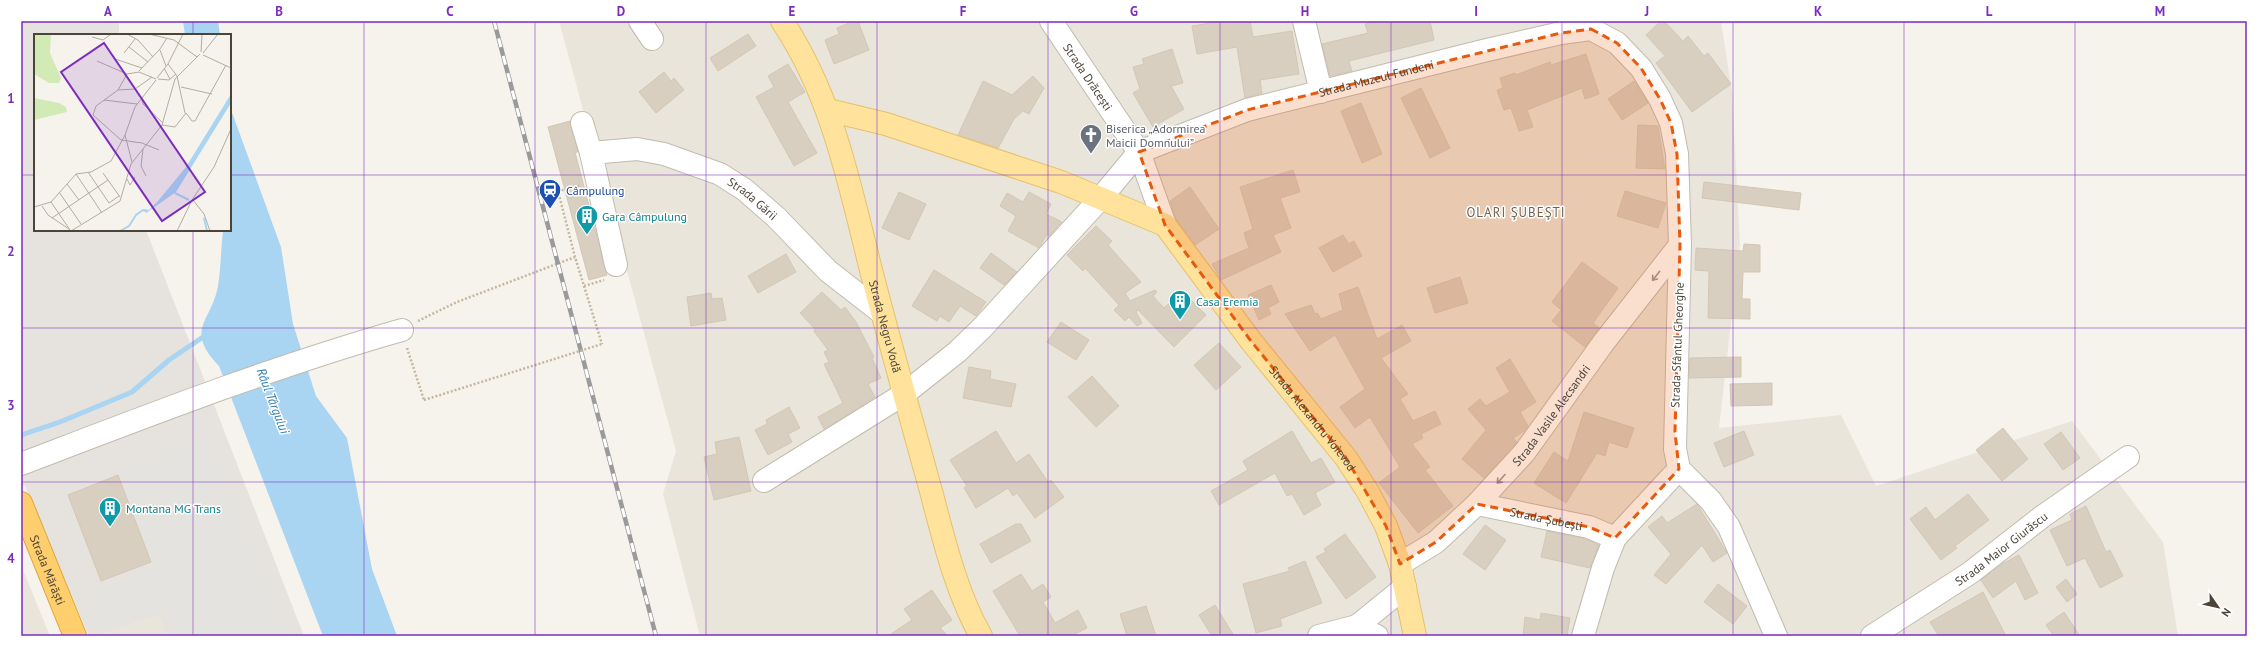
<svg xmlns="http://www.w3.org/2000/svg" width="2268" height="657" viewBox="0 0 2268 657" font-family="'PT Sans',sans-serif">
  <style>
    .residential { fill: #eae5da }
    .industrial { fill: #e6e2dd }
    .parking { fill: #e5e3e0 }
    .water { fill: #a9d4f2 }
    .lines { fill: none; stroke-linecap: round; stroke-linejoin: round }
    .stream { stroke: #a9d4f2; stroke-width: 5 }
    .building { fill: #d8cfc1; stroke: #d3c7b4 }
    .minor-casing { stroke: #c2bbae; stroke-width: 24 }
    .major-casing { stroke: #e6c16a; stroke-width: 24 }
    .highway-casing { stroke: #e0a43c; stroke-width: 24 }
    .path { stroke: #c4b79f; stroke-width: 2.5; stroke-dasharray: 2 2; stroke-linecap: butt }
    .minor { stroke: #fff; stroke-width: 22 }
    .major { stroke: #ffe39c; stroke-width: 22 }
    .highway { stroke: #ffcf6e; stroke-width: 22 }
    .rail-casing { stroke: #9a9a9a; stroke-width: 4.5 }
    .rail { stroke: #fff; stroke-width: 3; stroke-dasharray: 9; stroke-linecap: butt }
    .path-bridge { stroke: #c4b79f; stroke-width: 2.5; stroke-dasharray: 2 2; stroke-linecap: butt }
    .oneway { stroke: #9c9892 }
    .marked { fill: #e8590c; fill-opacity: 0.2; stroke: #e8590c; stroke-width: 3; stroke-dasharray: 8 5; stroke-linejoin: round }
    .grid { fill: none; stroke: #7b2cbf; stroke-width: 1; stroke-opacity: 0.55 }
    .labels { text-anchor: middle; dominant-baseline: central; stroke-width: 3; stroke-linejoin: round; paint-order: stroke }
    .street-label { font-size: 12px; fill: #4b4439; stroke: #fff }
    .worship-label { font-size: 12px; fill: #5b616d; stroke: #fff; text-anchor: start }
    .transit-label { font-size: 12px; fill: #164399; stroke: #fff; text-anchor: start }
    .culture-label { font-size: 12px; fill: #0d838f; stroke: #fff; text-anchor: start }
    .neighbourhood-label { font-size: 13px; letter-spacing: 1px; fill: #6e6250; stroke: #fff }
    .water-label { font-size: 13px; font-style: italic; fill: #2e7ab2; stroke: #fff }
    .inset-river { fill: none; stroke: #a9d4f2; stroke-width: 2 }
    .inset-road { fill: none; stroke: #b2ada4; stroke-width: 1 }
    .view { fill: #7b2cbf; fill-opacity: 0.15; stroke: #7b2cbf; stroke-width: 2 }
    .inset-edge { fill: none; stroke: #4b4439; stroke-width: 2 }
    .neatline { fill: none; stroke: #7b2cbf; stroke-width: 1.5 }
    .grid-label { font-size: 13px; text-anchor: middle; font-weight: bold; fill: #7b2cbf }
  </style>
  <rect width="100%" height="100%" fill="#f6f3ec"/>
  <path class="residential" d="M559 21H1721L1732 92 1740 244 1719 428 1841 415 1876 486 2072 421 2163 542 2178 636H700L663 494 676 451Z
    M21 565 50 636H21Z
    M158 615 166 636H98Z"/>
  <path class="industrial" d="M21 21H119V35H35V230H146L304 636H166L158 615 98 636H89L25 486 21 484Z"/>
  <path class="parking" d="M208 436 288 636H181L161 608 103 630 88 593 156 567 121 469Z"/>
  <path class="water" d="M183 21H218L220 35H185Z
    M230 107 281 247 293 324 316 396 347 438 372 569 397 636H323L219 366C184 329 211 323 218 286 221 267 221 248 223 230H230Z"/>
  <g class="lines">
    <path class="stream" d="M21 435 60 422 132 392 169 360 206 335"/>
  </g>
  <path class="building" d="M854 21H858L869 50 834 64 825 40 839 34 837 28Z
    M1222 21H1250L1253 37 1292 31 1299 74 1260 80 1262 93 1245 98 1237 47 1197 54 1192 26Z
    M1377 21H1430L1434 40 1349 61 1352 71 1330 76 1322 44 1368 33 1365 24Z
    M1661 21H1664L1683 41 1688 36 1704 56 1708 53 1731 84 1692 112 1656 63 1665 56 1646 35Z
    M748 34 756 46 718 71 710 58Z
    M1172 49 1183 83 1171 86 1184 109 1153 127 1133 93 1140 89 1133 67 1144 64 1142 59Z
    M1586 54 1599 94 1585 99 1582 88 1527 110 1533 127 1519 131 1511 108 1504 110 1497 90 1503 88 1500 78 1515 73 1516 75 1550 62 1551 65Z
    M788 64 805 92 788 102 817 153 794 166 756 97 774 87 768 76Z
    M664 72 671 81 674 78 684 90 656 113 639 92Z
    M1033 76 1044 88 1029 114 1023 111 1014 119 998 148 958 135 983 81 1012 95Z
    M1634 81 1648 103 1622 120 1608 99Z
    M1421 88 1450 148 1430 158 1401 98Z
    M1361 103 1382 154 1362 163 1341 111Z
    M570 121 578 152H575L607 275 589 280 548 127Z
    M1638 125 1658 126 1665 169 1636 168Z
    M1293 170 1300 192 1280 198 1291 228 1273 235 1281 252 1221 280 1212 264 1249 248 1244 233 1253 229 1240 187Z
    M1704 182 1801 193 1799 210 1702 198Z
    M1190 187 1219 229 1195 245 1176 219 1170 201Z
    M1625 191 1666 203 1658 228 1617 216Z
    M899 192 926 204 909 240 882 228Z
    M1029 192 1051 204 1046 214 1062 222 1049 236 1047 234 1039 248 1008 231 1016 216 1000 206 1007 193 1023 202Z
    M1096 226 1112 241 1108 245 1141 282 1125 293 1130 301 1155 290 1157 292 1153 296 1164 308 1173 300 1177 304 1186 295 1206 315 1174 347 1138 310 1136 312 1142 323 1137 326 1129 317 1125 321 1114 310 1119 305 1085 268 1083 271 1067 255Z
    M1343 235 1349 244 1354 241 1362 256 1333 272 1319 248Z
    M1744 244 1760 245V272H1743L1742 299H1750V319L1708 318 1709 271 1695 270 1696 248 1743 251Z
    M991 253 1017 272 1004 285 980 268Z
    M786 254 796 272 758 293 748 276Z
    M1582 262 1618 288 1593 323 1599 328 1585 347 1552 321 1561 310 1552 302Z
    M934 270 986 302 976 316 960 306 949 322 940 316 937 321 912 306Z
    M1460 277 1468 303 1435 313 1427 288Z
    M1271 285 1279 302 1268 308 1271 314 1259 320 1248 295Z
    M1358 287 1377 339 1402 325 1411 341 1381 358 1408 394 1400 399 1413 421 1435 411 1441 424 1421 434 1423 438 1412 444 1430 467 1425 470 1453 506 1418 533 1379 483 1400 467 1370 417 1355 428 1340 407 1365 389 1335 335 1310 351 1285 314 1311 305 1315 314 1317 313 1321 319 1343 310 1339 294Z
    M822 292 841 310 845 307 856 322 874 357 872 358 881 378 868 384 875 397 824 429 818 417 843 403 824 364 829 362 824 352 828 350 814 331 815 329 800 313Z
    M711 293 712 299 722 298 726 320 691 326 687 297Z
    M1061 322 1089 340 1076 360 1047 342Z
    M1219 343 1241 367 1216 390 1194 365Z
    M1741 357V377L1689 378 1690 358Z
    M1510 359 1536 402 1520 412 1528 426 1524 431 1513 438 1517 442 1514 445 1484 478 1462 459 1486 430 1468 409 1480 399 1486 406 1510 392 1496 368Z
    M969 367 991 371 990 379 1016 384 1011 407 963 398Z
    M1092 376 1119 406 1096 427 1068 397Z
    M1772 383V405L1731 406 1730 384Z
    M789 407 800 428 788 434 792 442 768 455 755 430 767 424 766 420Z
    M1584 412 1634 428 1627 448 1609 442 1605 456 1597 453 1566 503 1534 483 1554 452 1568 461Z
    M2003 428 2028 459 2002 481 1976 450Z
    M996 431 1016 463 1029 454 1048 482 1051 480 1064 497 1035 518 1017 493 1013 496 1008 488 976 508 964 488 967 486 950 460Z
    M1292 431 1311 463 1321 458 1335 482 1315 493 1321 505 1304 515 1292 494 1287 496 1275 473 1219 505 1211 491 1248 470 1243 461Z
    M1744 431 1754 455 1724 467 1714 443Z
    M2061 432 2080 458 2063 470 2044 444Z
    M739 437 751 491 714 500 704 457 717 454 715 442Z
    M118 475 151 562 101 581 68 495Z
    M1968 494 1989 520 1955 546 1957 548 1941 560 1910 519 1926 507 1935 520Z
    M1697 504 1727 553 1713 562 1702 545 1666 584 1654 575 1671 554 1648 527 1662 516 1667 523Z
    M2086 506 2106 552 2110 550 2123 576 2100 588 2085 558 2067 566 2050 530 2072 520 2070 514Z
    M1016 524H1021L1031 541 991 563 980 544Z
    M1485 525 1506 540 1485 570 1463 554Z
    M1547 531 1586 539 1599 545 1590 568 1541 557Z
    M1345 534 1376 577 1346 599 1316 557 1326 552 1324 549Z
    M2019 555 2038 593 2025 600 2016 581 1993 598 1981 580 2002 564Z
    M1305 561 1322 603 1280 619 1282 626 1256 633 1243 584 1290 571 1288 568Z
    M1021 574 1032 591 1043 584 1051 597 1043 602 1055 623 1078 610 1087 628 1071 636H1020L993 591Z
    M2066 579 2077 594 2067 602 2056 587Z
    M1718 584 1747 606 1733 624 1704 602Z
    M932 590 952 620 940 628 948 636H888L912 620 904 609Z
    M1983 592 2006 636H1939L1930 622Z
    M1215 605 1234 636H1212L1199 615Z
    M1146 606 1156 636H1127L1120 614Z
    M2064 612 2080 636H2054L2046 625Z
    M1541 613 1570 618 1567 636H1523L1525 617 1540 620Z"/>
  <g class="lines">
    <g class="minor-casing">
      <g id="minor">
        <path d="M640 21 652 39"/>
        <path id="s1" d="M1051 21 1139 152 1165 225"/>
        <path d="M1304 21 1321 92"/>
        <path d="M582 123 591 153 616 265"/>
        <path id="s2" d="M591 153 637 149 664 154 720 174 745 190 776 217 828 271 882 313"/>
        <path d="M21 464C147 416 272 367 402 330"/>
        <path id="s3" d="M764 481 904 394 957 352 982 328 1100 199 1139 152 1247 110 1483 51 1561 33 1591 29 1617 43 1641 68 1660 99 1671 123 1677 154 1680 245 1675 449 1679 469 1711 501 1729 527 1776 636"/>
        <path id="s4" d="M1477 504 1589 527 1615 538"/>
        <path id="s5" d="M1400 564 1436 542 1477 504 1524 453 1604 342 1680 245"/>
        <path d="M1357 626 1405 587"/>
        <path d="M1319 636 1357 626 1377 636"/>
        <path d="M1583 636 1603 568 1615 538 1679 469"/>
        <path id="s6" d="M1872 636 1970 573 2043 516 2128 457"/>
      </g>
    </g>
    <g class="major-casing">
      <g id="major">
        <path id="s7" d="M782 21C833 97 850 187 872 274 891 347 911 419 931 491 944 540 956 592 981 636"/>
        <path id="s8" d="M828 110 886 124 1061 182 1165 225 1251 341 1346 458 1368 492 1386 526 1400 564 1415 636"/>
      </g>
    </g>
    <g class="highway-casing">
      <g id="highway">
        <path id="s9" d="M21 503 75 636"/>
      </g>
    </g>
    <path class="path" d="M579 186 558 191 575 257 602 344
      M584 286 604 280
      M418 321 457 302 575 257
      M407 348 424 400"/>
    <use href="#minor" class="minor"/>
    <use href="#major" class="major"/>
    <use href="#highway" class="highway"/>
    <g class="rail-casing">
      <path id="rail" d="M494 21 656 636"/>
    </g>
    <use href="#rail" class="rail"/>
    <path class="path-bridge" d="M424 400 602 344"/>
  </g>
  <defs><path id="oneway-shaft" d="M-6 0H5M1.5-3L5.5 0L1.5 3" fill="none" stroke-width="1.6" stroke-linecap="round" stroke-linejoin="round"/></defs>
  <g class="oneway">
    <use href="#oneway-shaft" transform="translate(1656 276) rotate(128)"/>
    <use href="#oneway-shaft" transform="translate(1501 479) rotate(132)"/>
  </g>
  <path class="marked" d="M1591 29 1617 43 1641 68 1660 99 1671 123 1677 154 1680 245 1675 432 1679 469 1615 538 1589 527 1477 504 1436 542 1400 564 1386 526 1346 458 1251 341 1165 225 1139 152 1247 110 1561 33Z"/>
  <path class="grid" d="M193 21V35M364 21V636M535 21V636M706 21V636M877 21V636M1048 21V636M1220 21V636M1391 21V636M1562 21V636M1733 21V636M1904 21V636M2075 21V636M21 175H35M230 175H2247M193 230V636M21 328H2247M21 482H2247"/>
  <defs>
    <g id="church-pin" transform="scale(1.15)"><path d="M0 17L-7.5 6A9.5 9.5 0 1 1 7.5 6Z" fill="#6b7280" stroke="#fff"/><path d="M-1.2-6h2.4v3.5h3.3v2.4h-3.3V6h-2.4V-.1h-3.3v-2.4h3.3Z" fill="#fff"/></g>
    <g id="station-pin" transform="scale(1.15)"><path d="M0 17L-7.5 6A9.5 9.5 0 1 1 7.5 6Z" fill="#1a4fb4" stroke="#fff"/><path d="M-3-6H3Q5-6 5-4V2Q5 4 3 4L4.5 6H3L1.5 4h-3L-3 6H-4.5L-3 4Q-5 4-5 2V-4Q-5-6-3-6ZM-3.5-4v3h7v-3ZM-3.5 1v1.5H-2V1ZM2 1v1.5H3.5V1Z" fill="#fff"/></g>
    <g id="building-pin" transform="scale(1.15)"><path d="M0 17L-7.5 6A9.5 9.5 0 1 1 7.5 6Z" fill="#0f9aa8" stroke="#fff"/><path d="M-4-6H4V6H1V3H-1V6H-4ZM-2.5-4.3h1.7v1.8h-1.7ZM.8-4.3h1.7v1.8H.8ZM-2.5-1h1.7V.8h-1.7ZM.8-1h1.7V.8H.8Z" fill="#fff"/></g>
  </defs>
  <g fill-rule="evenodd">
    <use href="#church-pin" x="1091" y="135"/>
    <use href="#station-pin" x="550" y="190"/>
    <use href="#building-pin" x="587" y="216"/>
    <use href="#building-pin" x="1180" y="301"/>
    <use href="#building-pin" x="110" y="508"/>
  </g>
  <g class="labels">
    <g class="street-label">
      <text stroke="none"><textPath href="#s1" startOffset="67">Strada Drăcești</textPath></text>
      <text stroke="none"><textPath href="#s3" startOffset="752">Strada Muzeul Fundeni</textPath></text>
      <text stroke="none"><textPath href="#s2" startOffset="174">Strada Gării</textPath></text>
      <text stroke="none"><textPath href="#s7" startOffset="324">Strada Negru Vodă</textPath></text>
      <text transform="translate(1677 345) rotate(-88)">Strada Sfântul Gheorghe</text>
      <text stroke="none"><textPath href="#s5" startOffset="214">Strada Vasile Alecsandri</textPath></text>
      <text stroke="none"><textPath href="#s8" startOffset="600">Strada Alexandru Voievod</textPath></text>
      <text stroke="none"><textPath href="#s4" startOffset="71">Strada Șubești</textPath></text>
      <text stroke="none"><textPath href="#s6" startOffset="156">Strada Maior Giurăscu</textPath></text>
      <text stroke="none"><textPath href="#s9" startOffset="72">Strada Mărăști</textPath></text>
    </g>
    <g class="worship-label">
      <text x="1106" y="128">Biserica „Adormirea<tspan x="1106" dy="14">Maicii Domnului”</tspan></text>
    </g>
    <g class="transit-label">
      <text x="566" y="190">Câmpulung</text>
    </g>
    <g class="culture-label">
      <text x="602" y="216">Gara Câmpulung</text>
      <text x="1196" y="301">Casa Eremia</text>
      <text x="126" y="508">Montana MG Trans</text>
    </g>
    <g class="neighbourhood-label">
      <text x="1516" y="212">OLARI ŞUBEŞTI</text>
    </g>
    <g class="water-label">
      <text transform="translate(273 401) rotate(69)">Râul Târgului</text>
    </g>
  </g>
  <g transform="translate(34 34)">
    <rect width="197" height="197" fill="#f6f3ec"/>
    <path d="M0 0H17L16 19 27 44 25 49H15L0 40ZM0 64 25 69 32 73 33 78 0 86Z" fill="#d2eab5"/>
    <path d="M197 60V69L142 158 112 179 109 175 115 176 124 167 152 133Z" fill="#a9d4f2"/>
    <path class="inset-river" d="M141 159 155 166M170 184 173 197M86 197 95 192 102 181 109 176 113 177"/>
    <path class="inset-road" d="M93 0 104 6 119 23M115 0 140 6 163 23M58 3 69 6 77 0M95 13 114 28M126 16 132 32M167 18 168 0M90 19 101 5M169 19 184 0M79 21 81 25 108 34M169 21 197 34M63 27 93 40 105 38 122 45M134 30 143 42 151 79M130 34 136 45M105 37 126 15 133 4M93 40 84 56 62 72 59 81 87 106 108 109 125 116M123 44 134 30 149 0M124 45 135 46 142 40M147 53 178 60M84 56 101 55 118 43M108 65 109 70 129 89M70 66 103 70M128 91 141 93 152 79 158 87H161L192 31M109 115 107 132 112 142M98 128 91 101 101 73 122 46M54 138 75 169 85 162M69 139 86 163M42 140 68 179M93 145 96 151 101 143M33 150 45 166M25 158 47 190M159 166 170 180 176 197M17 168 36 196M8 172 14 181 35 195M0 173 17 168 42 140 57 138 77 127 91 101M18 184 74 146M37 197 86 167 97 130 128 91 141 45 166 20M143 197 158 166 180 133 197 95"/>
    <path class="view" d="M70 9 171 158 128 187 27 38Z"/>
    <rect width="197" height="197" class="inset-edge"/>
  </g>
  <rect width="2268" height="657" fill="none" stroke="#ffffff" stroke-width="44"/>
  <g transform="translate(2218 607) rotate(124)" stroke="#ffffff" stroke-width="3" paint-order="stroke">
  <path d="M0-3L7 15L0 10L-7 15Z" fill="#4b4439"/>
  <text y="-6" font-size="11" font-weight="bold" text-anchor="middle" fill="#4b4439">N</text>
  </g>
  <rect x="22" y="22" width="2224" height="613" class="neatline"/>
  <g class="grid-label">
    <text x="108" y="16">A</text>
    <text x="279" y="16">B</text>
    <text x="450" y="16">C</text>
    <text x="621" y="16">D</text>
    <text x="792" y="16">E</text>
    <text x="963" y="16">F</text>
    <text x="1134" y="16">G</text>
    <text x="1305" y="16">H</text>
    <text x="1476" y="16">I</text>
    <text x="1647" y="16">J</text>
    <text x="1818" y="16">K</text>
    <text x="1989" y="16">L</text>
    <text x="2160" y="16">M</text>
    <text x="11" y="103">1</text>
    <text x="11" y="256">2</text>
    <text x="11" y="410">3</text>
    <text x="11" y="563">4</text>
  </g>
</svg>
